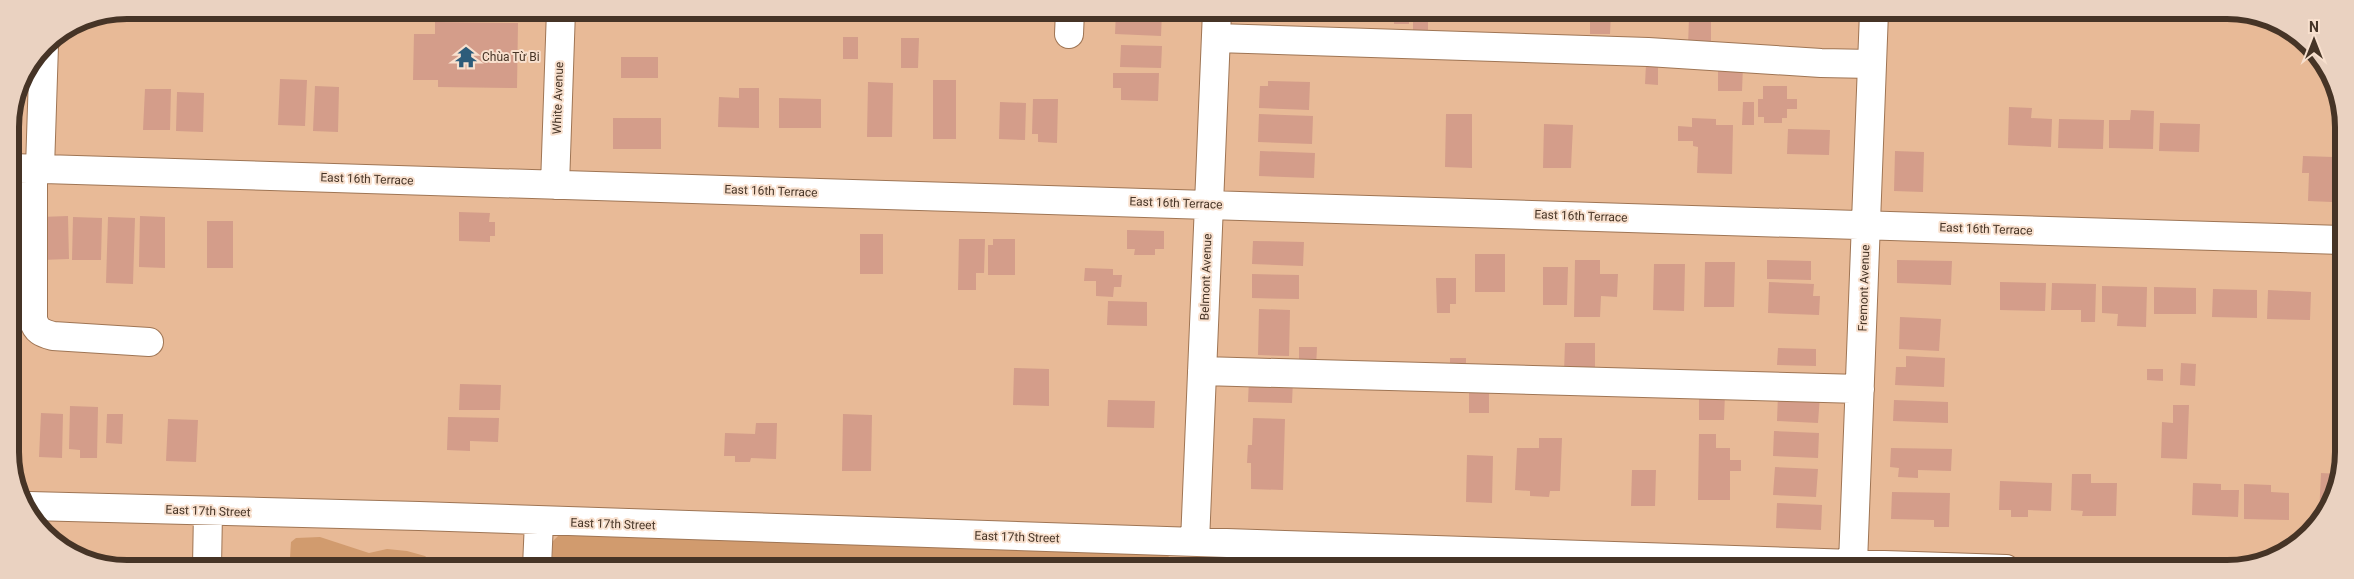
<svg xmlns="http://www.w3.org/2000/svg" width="2354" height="579" viewBox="0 0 2354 579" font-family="Roboto,sans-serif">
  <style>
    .green { fill: #d19b6e }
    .building { fill: #d49d8a }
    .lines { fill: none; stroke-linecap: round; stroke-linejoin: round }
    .minor-casing { stroke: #9f7554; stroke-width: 30 }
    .minor { stroke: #fff; stroke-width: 28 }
    .labels { text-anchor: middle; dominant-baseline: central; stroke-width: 4; stroke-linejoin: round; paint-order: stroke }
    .poi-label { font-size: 12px; fill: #463426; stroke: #f8e0ce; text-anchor: start }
    .street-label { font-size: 12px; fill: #463426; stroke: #f8e0ce }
    .rim { fill: none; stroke: #463426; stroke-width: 6 }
  </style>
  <rect width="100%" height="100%" fill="#e8ba97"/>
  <path class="green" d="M560 534 1169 551 1168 568 552 567 553 541Z
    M320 537 369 553 387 549 407 551 425 556 438 567H304L290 558 291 542 296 538Z"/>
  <path class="building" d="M1116 11H1162L1161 36 1115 34Z
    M1394 11H1409V24H1394Z
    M1590 12H1611L1610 34H1590Z
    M1413 15 1428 16V35H1413Z
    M1689 17H1711V46H1688Z
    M435 22 518 23 517 88 438 87V80H413L414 34H435Z
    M843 37H858V59H843Z
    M901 38H919L918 68H901Z
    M1121 45 1162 46 1161 68 1120 67Z
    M621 57H658V78H621Z
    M1646 64 1658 65V85L1645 84Z
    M1718 66H1743L1742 91H1718Z
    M1113 73H1159L1158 101 1121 100V88H1113Z
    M280 79 307 80 305 126 278 125Z
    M933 80H956V139H933Z
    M1268 81 1310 82 1309 110 1259 108 1260 86H1268Z
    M868 82 893 83 892 137H867Z
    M315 86 339 87 338 132 313 131Z
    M1763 86H1787V99H1797V109H1787V118H1782V123H1764V117H1758V99H1763Z
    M739 88H759V128L718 127 719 97 739 98Z
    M145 89H171L170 130H143Z
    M177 92 204 93 203 132 176 131Z
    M779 98 821 99V128H779Z
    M1033 99H1058L1057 143 1038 142V134H1032Z
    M1000 102 1026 103 1025 140 999 139Z
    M1743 102H1754V125H1742Z
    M2009 107 2032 108 2031 118 2052 119 2051 147 2008 145Z
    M2131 110 2154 111 2153 149 2109 148V120H2130Z
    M1259 114 1313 116 1312 144 1258 142Z
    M1446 114H1472V168L1445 167Z
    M613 118H661V149H613Z
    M1692 118 1716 119V125H1733L1732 174 1697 173 1698 147 1693 146V141H1678V126L1692 127Z
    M2059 119 2104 120 2103 149 2058 148Z
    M2160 123 2200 124 2199 152 2159 151Z
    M1544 124 1573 125 1571 168H1543Z
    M1788 129 1830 130 1829 155 1787 154Z
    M1260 151 1315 153 1314 178 1259 176Z
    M1895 151 1924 152 1923 192 1894 191Z
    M2303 156 2333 157 2332 202 2308 201 2309 173H2302Z
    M459 212 490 213 489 222H495V236H490V242L459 241Z
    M68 216 69 259 41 260 40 217Z
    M140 216 165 217V268L139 267Z
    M73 217 102 218 101 260H72Z
    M108 217 135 218 133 284 106 283Z
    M207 221H233V268H207Z
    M1127 230 1164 231V249H1155V255H1134L1135 249H1127Z
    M860 234H883V274H860Z
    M959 239H985L984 273H976V290H958Z
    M993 239H1015V275H988V245H993Z
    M1253 241 1304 242 1303 266 1252 264Z
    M1475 254H1505V292H1475Z
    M1575 260H1600V274H1618L1617 297 1601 296 1600 317H1574Z
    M1767 260 1811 261V280L1767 279Z
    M1897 260 1952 261 1951 285 1897 283Z
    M1705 262H1735L1734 307H1704Z
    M1654 264H1685L1684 311 1653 310Z
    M1543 267H1568L1567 305H1543Z
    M1085 268 1113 269V275H1122L1121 287H1114L1113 297 1096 296V281H1084Z
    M1252 274 1299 275V299L1252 298Z
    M1436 278H1456V304H1450V313H1437Z
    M1769 282 1814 284 1813 296H1820L1819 315 1768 313Z
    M2000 282 2046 283 2045 311 2000 310Z
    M2052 283 2096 284 2095 322H2081V310H2051Z
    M2102 286 2147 287 2146 327 2117 326 2118 314 2102 313Z
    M2154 287 2196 288V314H2154Z
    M2213 289 2257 290V318L2212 317Z
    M2268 290 2311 292 2310 320 2267 319Z
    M1108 301 1147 302V326L1107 325Z
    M1259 309 1290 310 1289 356 1258 355Z
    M1900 317 1941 319 1939 351 1899 349Z
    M1565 343H1595V372H1564Z
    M1299 347H1317L1316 368 1299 367Z
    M1778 348 1816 349V366L1777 365Z
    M1906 356 1945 358 1944 387 1895 385 1896 367H1906Z
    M1450 358H1466V372H1450Z
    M2181 363 2196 364 2195 386 2180 385Z
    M1014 368 1049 369V406L1013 405Z
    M2147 369H2163V381L2147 380Z
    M1249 378 1293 380 1292 403 1248 402Z
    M460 384 501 385 500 410H459Z
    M1469 391H1489V413H1469Z
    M1699 392 1725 393 1724 420H1699Z
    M1778 394 1820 395 1818 423 1777 421Z
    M1108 400 1155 401 1154 428 1107 427Z
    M1894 400 1948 402V423L1893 421Z
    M2173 405H2189L2187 459 2161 458 2162 422 2173 423Z
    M70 406 98 407 97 458H80V450L69 449Z
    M41 413 63 414 62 458 39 457Z
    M107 414H123L122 444 106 443Z
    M843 414 872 415 871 471H842Z
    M448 417 499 418 498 442 470 441V451L447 450Z
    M1253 418 1285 419 1283 490 1251 489V463H1247L1248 445H1252Z
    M168 419 198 420 196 462 166 461Z
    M756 423H777L776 459 751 458 750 462H735V456H724L725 433 755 434Z
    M1774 431 1819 433 1818 458 1773 456Z
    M1699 434H1716V448H1730V460H1741V471H1730V500H1698Z
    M1539 438H1562L1560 491H1550L1549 497 1530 496V491L1515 490 1517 448H1539Z
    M1891 448 1952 449 1951 471 1918 470V478L1898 477 1899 468 1890 467Z
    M1467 455 1493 456 1492 503 1466 502Z
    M1775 467 1818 469 1816 497 1773 495Z
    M1632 470H1656L1655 506H1631Z
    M2321 473 2341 474 2319 515Z
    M2072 474H2091V483H2117L2116 516H2082L2083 511 2071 510Z
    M2000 481 2052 483 2051 511 2028 510V517H2011V510H1999Z
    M2193 483 2221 484V490H2239L2238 517 2192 515Z
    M2244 484 2271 485V492L2289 493V520L2244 519Z
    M1892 492 1950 493 1949 527H1934V520L1891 519Z
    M1777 503 1822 505 1821 530 1776 528Z
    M90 557 118 558V567H104Z"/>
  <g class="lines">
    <g class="minor-casing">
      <path id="minor" d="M1069 34 1070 11
        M1216 38 1648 52 1821 63 1872 64
        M11 168 2342 240
        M33 168V319C36 331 42 333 53 336L149 342
        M40 168 44 45
        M555 185 561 10
        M1202 371 1860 389
        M29 506 419 516 2006 569
        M1195 542 1217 11
        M1853 563 1874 12
        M207 567 208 511
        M537 567 539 521
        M1258 568 1259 545"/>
    </g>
    <use href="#minor" class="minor"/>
  </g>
  <defs>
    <g id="temple-bare" transform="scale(1.725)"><path d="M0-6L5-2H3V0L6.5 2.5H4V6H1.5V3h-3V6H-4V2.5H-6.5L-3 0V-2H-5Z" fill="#2d5c7a" stroke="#f8e0ce" stroke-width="2.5" paint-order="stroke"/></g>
  </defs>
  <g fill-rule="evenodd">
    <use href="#temple-bare" x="466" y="57"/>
  </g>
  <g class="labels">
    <g class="poi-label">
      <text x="482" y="57">Chùa Từ Bi</text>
    </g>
    <g class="street-label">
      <text transform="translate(558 98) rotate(-88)">White Avenue</text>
      <text transform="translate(367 179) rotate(2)">East 16th Terrace</text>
      <text transform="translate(771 191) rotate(2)">East 16th Terrace</text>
      <text transform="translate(1176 203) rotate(2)">East 16th Terrace</text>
      <text transform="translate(1581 216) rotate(2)">East 16th Terrace</text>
      <text transform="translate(1986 229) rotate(2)">East 16th Terrace</text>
      <text transform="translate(1206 277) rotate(-88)">Belmont Avenue</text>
      <text transform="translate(1864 288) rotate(-88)">Fremont Avenue</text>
      <text transform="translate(208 511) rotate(2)">East 17th Street</text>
      <text transform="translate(613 524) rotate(2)">East 17th Street</text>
      <text transform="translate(1017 537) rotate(2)">East 17th Street</text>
    </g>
  </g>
  <path d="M0 0H2354V579H0ZM127 19H2227A108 108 0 0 1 2335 127V452A108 108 0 0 1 2227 560H127A108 108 0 0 1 19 452V127A108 108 0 0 1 127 19Z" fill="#ead2c1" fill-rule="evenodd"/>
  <path class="rim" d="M127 19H2227A108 108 0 0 1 2335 127V452A108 108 0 0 1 2227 560H127A108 108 0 0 1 19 452V127A108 108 0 0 1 127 19Z"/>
  <g transform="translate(2314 40)" stroke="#f8e0ce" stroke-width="4" paint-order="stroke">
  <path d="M0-4L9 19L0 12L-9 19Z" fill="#463426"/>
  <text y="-8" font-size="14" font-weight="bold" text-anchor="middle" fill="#463426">N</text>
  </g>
</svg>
